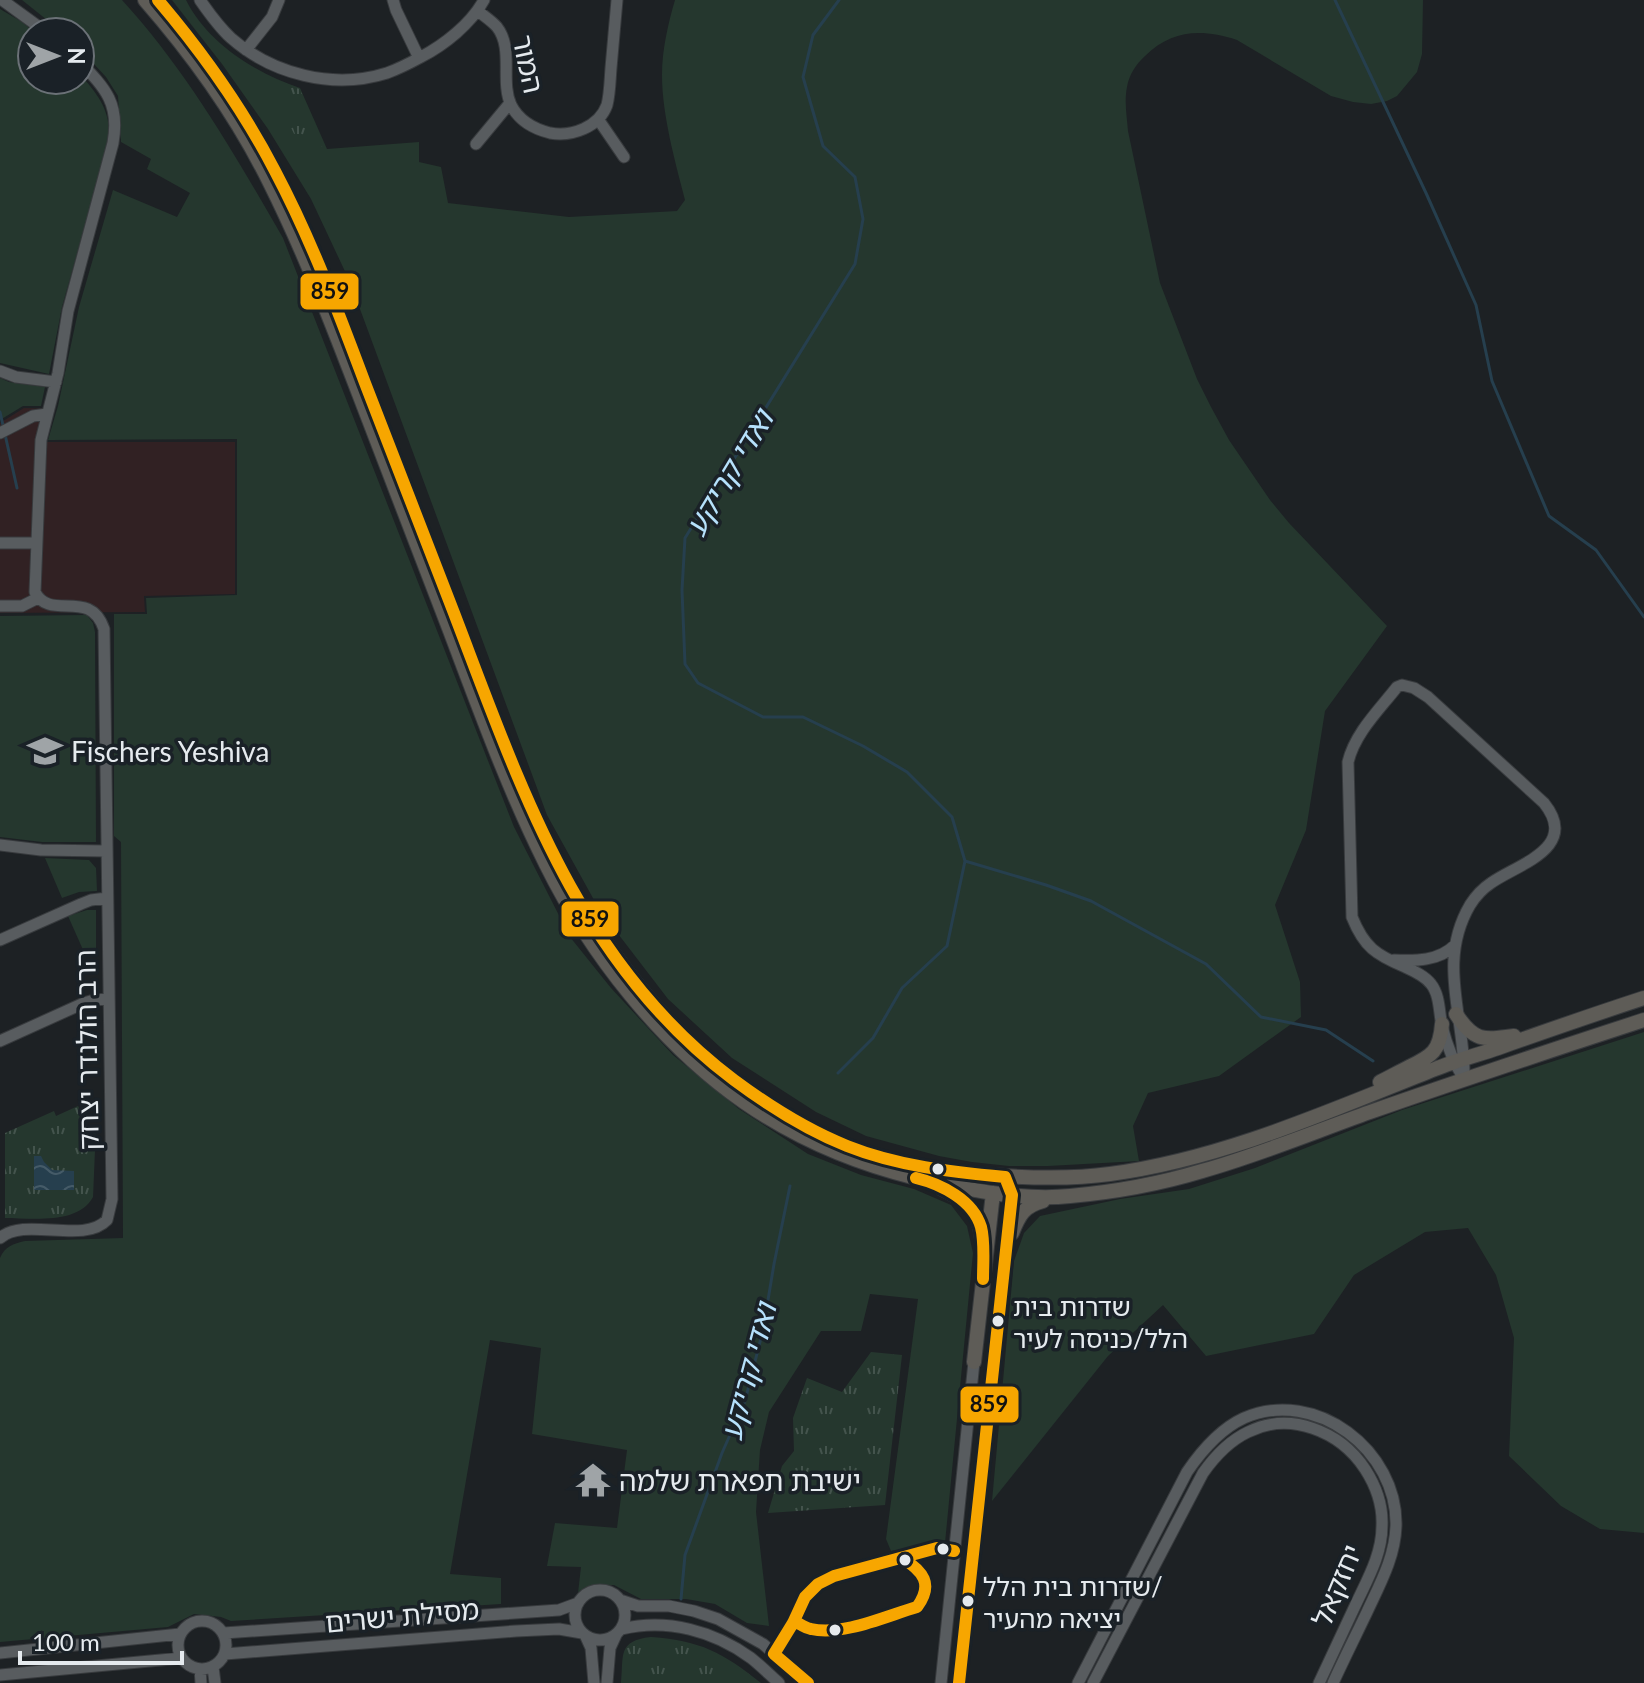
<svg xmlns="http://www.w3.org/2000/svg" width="1644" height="1683" viewBox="0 0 1644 1683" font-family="Lato,'Noto Sans Hebrew',sans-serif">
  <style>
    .industrial { fill: #312123 }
    .grass { fill: #25372e }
    .park { fill: url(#park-tufts) }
    .water { fill: url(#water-waves) }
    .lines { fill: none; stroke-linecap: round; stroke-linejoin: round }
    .stream { stroke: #263f4e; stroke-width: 3 }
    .minor-casing { stroke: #383b3e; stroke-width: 13 }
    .major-casing { stroke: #383b3e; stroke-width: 16 }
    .minor { stroke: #585c5f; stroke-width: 11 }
    .major { stroke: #5e5c57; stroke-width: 14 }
    .bus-1-casing { stroke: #1a2127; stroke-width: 18 }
    .bus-1 { stroke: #f7a600; stroke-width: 12 }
    .bus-dot { fill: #e5eaee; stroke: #1a2127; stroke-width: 3 }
    .labels { text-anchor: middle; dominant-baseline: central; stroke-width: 7; stroke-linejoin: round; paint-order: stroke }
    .bus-label { font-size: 26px; fill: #e5eaee; stroke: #1a2127; text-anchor: start }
    .street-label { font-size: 28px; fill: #e5eaee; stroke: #1a2127 }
    .poi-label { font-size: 28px; fill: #e5eaee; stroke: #1a2127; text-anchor: start }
    .water-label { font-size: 30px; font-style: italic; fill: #b6e1fc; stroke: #1a2127 }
    .line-badge { stroke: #1a2127; stroke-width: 3 }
    .pale-badge-label { font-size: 22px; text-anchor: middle; font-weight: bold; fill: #111 }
  </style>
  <defs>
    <pattern id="park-tufts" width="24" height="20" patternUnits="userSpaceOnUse" patternTransform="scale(2)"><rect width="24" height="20" fill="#25372e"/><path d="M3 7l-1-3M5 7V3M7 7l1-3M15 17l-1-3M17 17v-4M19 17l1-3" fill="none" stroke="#44544d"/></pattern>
    <pattern id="water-waves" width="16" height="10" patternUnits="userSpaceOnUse" patternTransform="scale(2)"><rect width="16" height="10" fill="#263f4e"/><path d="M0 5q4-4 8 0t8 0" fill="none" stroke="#455b68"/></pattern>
  </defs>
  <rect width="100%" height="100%" fill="#1d2124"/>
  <path class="industrial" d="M24 408 54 409 45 442H235V594L144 596 145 612 0 613V423Z"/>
  <path class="grass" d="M22 0H122C187 71 235 155 283 238L514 827 570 937 611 988 673 1055 739 1109 808 1154 861 1175 914 1189 951 1205 967 1226 973 1253 945 1543 891 1551 886 1539 918 1299 870 1294 861 1331H821L769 1412 760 1450 756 1512 769 1626 747 1623 715 1604 686 1599H641L614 1585H597L578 1593 581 1567 547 1566 555 1523 617 1528 627 1450 532 1434 541 1348 490 1340 450 1574 501 1578V1604L231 1621 221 1617 194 1614 168 1627 0 1642V1258C5 1246 13 1244 25 1241L123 1238 121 842 114 836V614H147L146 598 237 595V439L48 440 58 406 79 307 113 190 177 217 190 193 147 169 151 159 121 142 118 96 106 77 80 49V32H62Z
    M172 0H186C208 44 256 73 300 88L327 149 419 142V162L441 167 448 203 569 217 677 211 685 200C675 161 662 115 662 75 662 50 668 24 675 0H1423L1422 54 1417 72 1397 96 1387 101 1371 104 1353 102 1331 96 1237 40C1202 29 1173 29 1145 56 1136 64 1129 75 1127 87 1124 102 1127 117 1128 131L1160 283 1197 379 1211 407 1229 440 1270 500 1289 523 1387 626 1325 711 1306 830 1275 905 1300 982 1301 1017 1219 1076 1148 1093 1133 1126 1139 1161 1048 1166H1009L972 1162 939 1156 866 1136 816 1112 732 1058 668 999 599 909 547 815 350 282 311 199 268 129 222 64Z
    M0 9 22 22 34 32H32V80H80V74C98 95 111 110 109 140L62 307 49 374 0 363Z
    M0 378 9 382 45 387 41 406H23L0 420Z
    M87 615 93 623 95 632 96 842H42L0 837V616Z
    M45 858 89 860 96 868 97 891 79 892 62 898Z
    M87 910H96V950L84 952 68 916Z
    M1644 1032V1533L1600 1529 1561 1506 1509 1456 1514 1338 1496 1275 1468 1228 1425 1232 1354 1275 1314 1334 1206 1356 1163 1305 1108 1356 992 1501 1014 1261 1024 1233 1040 1216 1120 1199 1189 1189 1255 1168 1402 1110Z"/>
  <path class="park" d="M271 79 287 86 300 89 323 146 301 148 271 87Z
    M78 1106 80 1110 85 1108 88 1116 82 1119 86 1128 89 1125H96L93 1197C78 1225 31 1218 5 1218V1133L54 1111 56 1116Z
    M871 1352 902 1355 885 1505 768 1513 782 1466 794 1451 793 1418 807 1378 842 1392Z
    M651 1637C701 1641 722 1652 761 1683H621C624 1655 617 1641 651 1637Z"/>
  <path class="water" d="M34 1156H41L44 1162 52 1170 74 1171V1190H34Z"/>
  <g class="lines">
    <path class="stream" d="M1335 0 1426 193 1476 305 1492 381 1549 516 1596 550 1644 617
      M0 412 17 488
      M965 861 1046 885 1091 901 1206 964 1261 1017 1326 1030 1373 1061
      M838 1073 873 1038 902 988 947 946 965 861 952 817 907 772 863 746 803 717H763L698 683 685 664 682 590 685 538 855 264 863 219 855 177 823 146 803 77 813 35 839 0
      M681 1599 685 1555 722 1453 745 1401 763 1330 774 1264 790 1186"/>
    <g class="minor-casing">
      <path id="minor" d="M2 0 46 32
        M200 0C209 13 219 27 231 38 272 74 333 90 387 73 398 69 410 63 421 57 444 45 471 24 484 0
        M393 0 396 10 419 58
        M478 11C484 16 492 21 497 27 514 49 500 81 511 105 519 121 534 129 550 133 572 137 599 127 607 105 610 93 610 80 611 68 613 45 615 23 617 0
        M246 50 272 17 279 0
        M598 119 624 157
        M476 144 510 103
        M0 371 16 377 56 382
        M0 433 33 416 47 414
        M0 543H36
        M0 606H22L38 598
        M1402 685 1414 688 1428 697 1544 803C1580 848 1518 864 1491 883 1482 889 1475 897 1470 905 1436 963 1466 1019 1464 1079 1453 1062 1447 1046 1442 1026 1439 1013 1440 995 1431 984 1425 976 1414 971 1405 967 1376 955 1364 947 1352 917L1348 762C1355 733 1379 710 1397 687Z
        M0 845 41 850 106 851
        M0 940 81 904 91 900 107 898
        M1394 960C1416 961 1439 961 1455 945
        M0 1041 84 1003 94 1000 109 999
        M0 1238C25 1216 83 1245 107 1220L112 1199 104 629C90 587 50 622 35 592L41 440 58 373 68 311 113 143C120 104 106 89 80 62
        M575 1615a25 25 0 1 1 50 0a25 25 0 1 1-50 0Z
        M620 1600 638 1606H669L694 1611 718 1619 763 1644 808 1683
        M178 1645a24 24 0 1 1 48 0a24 24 0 1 1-48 0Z
        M622 1629C667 1618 714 1631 751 1658 761 1666 770 1675 779 1683
        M224 1633 559 1610 578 1603
        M586 1637 591 1648 594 1683
        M0 1653 180 1634
        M225 1654 516 1631 559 1629 582 1633
        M213 1667 215 1683
        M200 1669 201 1683
        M0 1675 182 1658
        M607 1683 610 1648 616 1635
        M941 1683 974 1362
        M959 1683 994 1364
        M1078 1683 1187 1472C1202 1450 1220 1429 1244 1418 1316 1387 1398 1451 1396 1526 1395 1557 1380 1584 1367 1612 1356 1635 1344 1659 1333 1683
        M1093 1683 1203 1473C1215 1456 1229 1441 1248 1432 1290 1411 1340 1431 1365 1469 1376 1486 1383 1504 1382 1526 1382 1555 1367 1580 1355 1606 1343 1632 1331 1657 1319 1683"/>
    </g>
    <g class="major-casing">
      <path id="major" d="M145 0C193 55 238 118 270 183 305 253 333 326 361 399 390 475 419 551 449 628 479 707 508 788 546 864 590 953 662 1045 744 1102 796 1138 855 1163 916 1178 967 1189 1019 1201 1070 1196 1115 1192 1159 1184 1202 1171 1259 1155 1314 1132 1370 1112 1461 1080 1552 1050 1644 1020
        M158 0C203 52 245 112 276 173 312 242 339 314 367 387 398 469 430 551 462 634 492 712 520 795 560 868 615 968 689 1060 789 1117 811 1130 834 1143 858 1150 897 1163 937 1170 977 1174 1022 1178 1066 1180 1110 1174 1223 1159 1329 1111 1435 1069 1455 1061 1477 1055 1498 1048 1546 1031 1595 1014 1644 998
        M1456 1014C1474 1042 1484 1040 1514 1036
        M1380 1082C1390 1077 1399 1072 1409 1067 1432 1056 1440 1051 1442 1024
        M941 1188C967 1201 979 1209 982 1239
        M1012 1233C1019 1215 1024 1206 1043 1201
        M974 1362 993 1193
        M994 1364 1012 1195 1009 1188"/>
    </g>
    <use href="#minor" class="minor"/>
    <use href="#major" class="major"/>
    <g class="bus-1-casing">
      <path id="bus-1" d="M158 0C203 53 243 109 275 171 311 239 338 311 365 383 395 460 424 536 454 613 521 788 578 963 734 1080 769 1106 807 1130 847 1146 897 1166 952 1172 1005 1177L1012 1195 959 1683
        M916 1178C941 1184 973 1200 981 1227 985 1243 983 1262 983 1279
        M794 1621C800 1624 805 1628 811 1629 843 1636 886 1616 917 1607 934 1584 923 1571 902 1558
        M808 1683 774 1654 793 1623 805 1597 818 1584 834 1576 937 1548 954 1551"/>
    </g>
    <use href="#bus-1" class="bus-1"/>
  </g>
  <defs>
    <g id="university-bare" transform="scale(2.76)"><path d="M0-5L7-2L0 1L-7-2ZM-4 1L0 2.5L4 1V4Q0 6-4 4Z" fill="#9fa4a7" stroke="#1a2127" stroke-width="2.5" paint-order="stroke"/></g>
    <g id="temple-bare" transform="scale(2.76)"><path d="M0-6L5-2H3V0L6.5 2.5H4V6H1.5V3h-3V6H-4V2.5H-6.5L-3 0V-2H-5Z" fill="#9fa4a7" stroke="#1a2127" stroke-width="2.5" paint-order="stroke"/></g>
  </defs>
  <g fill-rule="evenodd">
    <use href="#university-bare" x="45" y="751"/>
    <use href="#temple-bare" x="593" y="1480"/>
  </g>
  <g class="bus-dot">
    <circle cx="938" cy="1169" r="7"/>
    <circle cx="998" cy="1321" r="7"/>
    <circle cx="943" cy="1549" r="7"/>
    <circle cx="905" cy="1560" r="7"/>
    <circle cx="968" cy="1601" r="7"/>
    <circle cx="835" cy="1630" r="7"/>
  </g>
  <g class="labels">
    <g class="bus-label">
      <text x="1013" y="1306">שדרות בית<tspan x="1013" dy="32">הלל/כניסה לעיר</tspan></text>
      <text x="983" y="1586">שדרות בית הלל/<tspan x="983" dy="32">יציאה מהעיר</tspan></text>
    </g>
    <g class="street-label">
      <text transform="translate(529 64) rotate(78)">המור</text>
      <text transform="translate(86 1050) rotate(-91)">הרב הולנדר יצחק</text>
      <text transform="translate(1336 1585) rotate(-67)">יחזקאל</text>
      <text transform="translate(402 1615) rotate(-5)">מסילת ישרים</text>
    </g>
    <g class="poi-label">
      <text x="71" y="751">Fischers Yeshiva</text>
      <text x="619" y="1480">ישיבת תפארת שלמה</text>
    </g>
    <g class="water-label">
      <text transform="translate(728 472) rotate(-59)">ואדי קריקע</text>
      <text transform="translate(747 1371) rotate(-75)">ואדי קריקע</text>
    </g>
  </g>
  <g class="line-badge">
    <rect x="299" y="272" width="61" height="39" rx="8" fill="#f7a600"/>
    <rect x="560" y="900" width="60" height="38" rx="8" fill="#f7a600"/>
    <rect x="959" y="1385" width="61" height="39" rx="8" fill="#f7a600"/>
  </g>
  <g class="pale-badge-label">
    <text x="330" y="299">859</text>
    <text x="590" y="927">859</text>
    <text x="989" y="1412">859</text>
  </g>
  <g transform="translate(56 56) rotate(90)"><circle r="38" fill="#1a2127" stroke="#6b7177" stroke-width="2"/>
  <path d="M0-6L14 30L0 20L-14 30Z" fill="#9fa4a7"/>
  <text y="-12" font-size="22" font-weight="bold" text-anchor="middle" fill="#e5eaee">N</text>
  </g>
  <path d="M20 1651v12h162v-12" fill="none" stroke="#e5eaee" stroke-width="4"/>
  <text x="32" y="1651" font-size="24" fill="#e5eaee" stroke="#1a2127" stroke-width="6" paint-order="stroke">100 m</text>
</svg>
